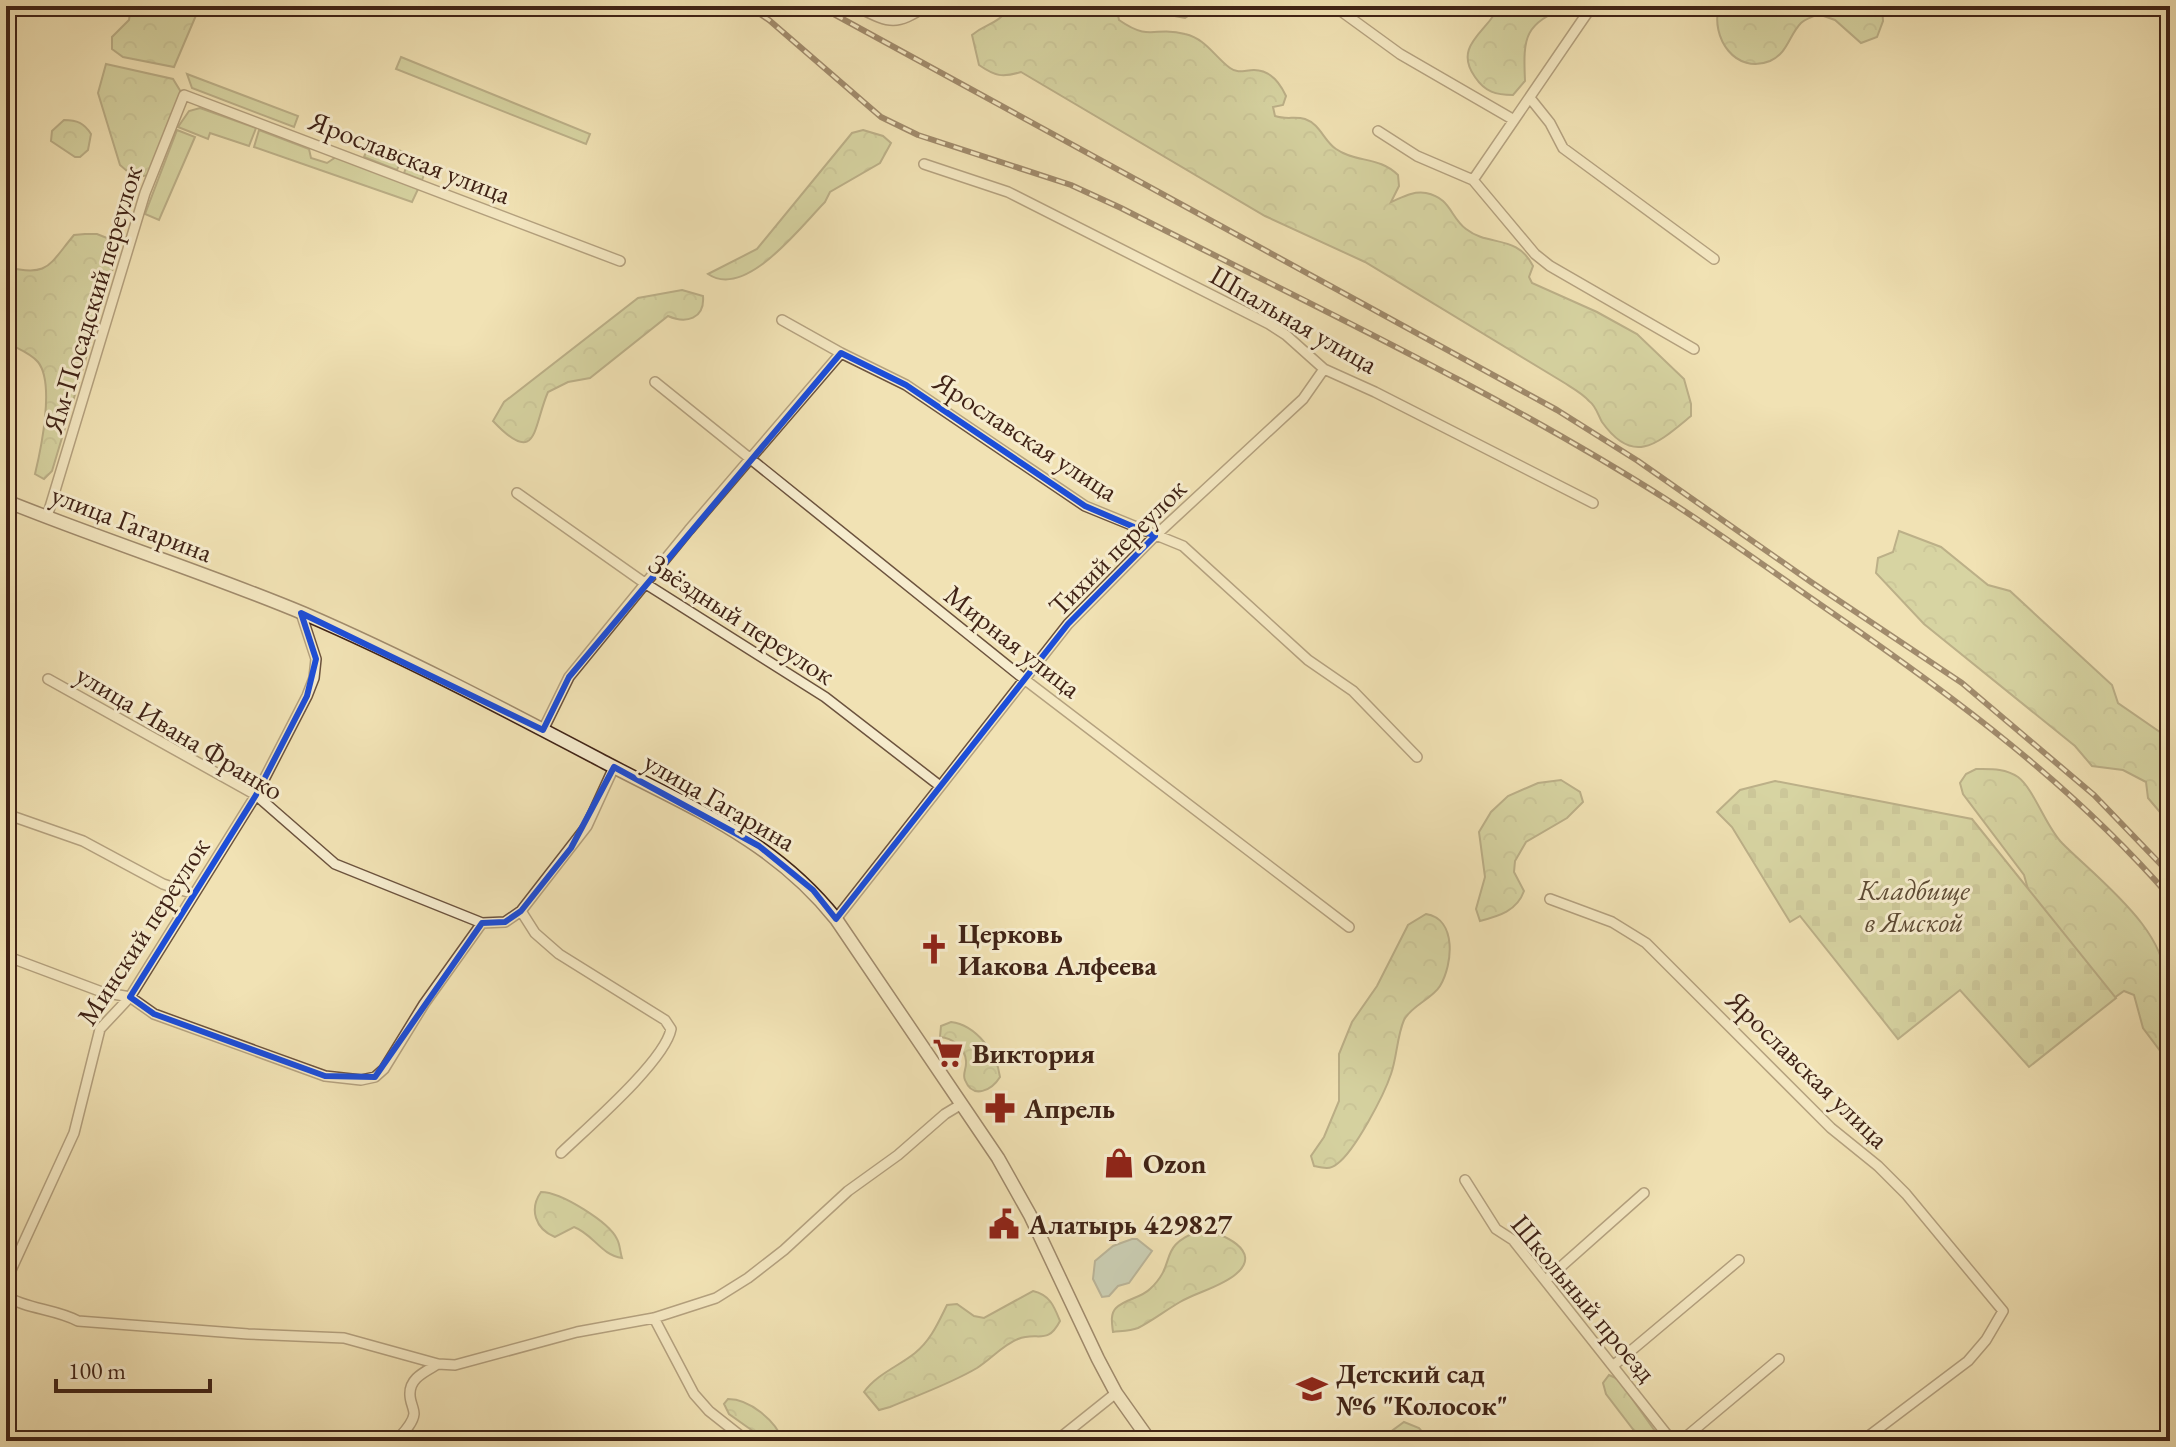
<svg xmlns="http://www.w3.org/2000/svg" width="2176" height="1447" viewBox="0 0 2176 1447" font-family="'EB Garamond',serif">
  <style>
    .grass { fill: #b9c38d; stroke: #7c7352; stroke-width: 2 }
    .forest { fill: url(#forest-crowns); stroke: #7c7352; stroke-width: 2 }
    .cemetery { fill: url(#cemetery-stones); stroke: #7c7352; stroke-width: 2 }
    .water { fill: #a0bbb9; stroke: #7a7e78; stroke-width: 2 }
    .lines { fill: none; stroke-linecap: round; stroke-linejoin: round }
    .minor-casing { stroke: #6c533e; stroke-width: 12 }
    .secondary-casing { stroke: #402316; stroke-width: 15 }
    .minor { stroke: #f6ecce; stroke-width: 9 }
    .secondary { stroke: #f6ecce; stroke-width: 12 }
    .rail-casing { stroke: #402316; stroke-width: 6 }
    .rail { stroke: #f6ecce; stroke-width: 3; stroke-dasharray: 9; stroke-linecap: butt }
    .marked { fill: none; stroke: #1d4ed8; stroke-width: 6; stroke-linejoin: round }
    .labels { text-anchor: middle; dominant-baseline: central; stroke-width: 6; stroke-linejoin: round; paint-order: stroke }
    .street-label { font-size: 28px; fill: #402316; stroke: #f6ecce }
    .park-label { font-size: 28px; font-style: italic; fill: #5e4b34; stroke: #f6ecce }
    .poi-label { font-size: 28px; font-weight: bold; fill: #402316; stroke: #f6ecce; text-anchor: start }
  </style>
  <defs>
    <pattern id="forest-crowns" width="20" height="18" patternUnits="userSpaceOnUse" patternTransform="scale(2)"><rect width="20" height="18" fill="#b9c38d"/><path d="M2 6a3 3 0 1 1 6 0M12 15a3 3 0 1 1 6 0" fill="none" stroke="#a0a779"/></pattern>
    <pattern id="cemetery-stones" width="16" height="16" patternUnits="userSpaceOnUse" patternTransform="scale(2)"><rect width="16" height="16" fill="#b9c38d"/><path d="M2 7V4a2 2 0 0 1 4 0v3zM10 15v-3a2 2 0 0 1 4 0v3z" fill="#a0a779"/></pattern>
  </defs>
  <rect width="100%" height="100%" fill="#f1e2b4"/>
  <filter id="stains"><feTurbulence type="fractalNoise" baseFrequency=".0025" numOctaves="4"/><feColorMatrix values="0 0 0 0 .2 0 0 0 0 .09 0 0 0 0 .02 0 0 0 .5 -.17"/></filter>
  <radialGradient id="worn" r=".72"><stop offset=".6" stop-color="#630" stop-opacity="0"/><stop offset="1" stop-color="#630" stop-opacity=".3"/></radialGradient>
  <path class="grass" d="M401 57 590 134 586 144 396 69Z
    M187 74 298 116 294 127 192 88Z
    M200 108 256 128 249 146 210 133 208 139 178 127 189 111Z
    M177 130 195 137 159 220 145 214Z
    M259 130 309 149 311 158 327 163 336 157 419 187 412 202 254 147Z
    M371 140 404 152 397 170 364 157Z
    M410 158 428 165 422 180 404 173Z"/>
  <path class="forest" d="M131 6H200L174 67 123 57 112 49V37L129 20Z
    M1011 6H1116L1119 20C1152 43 1155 25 1185 34 1206 39 1214 56 1230 68 1238 74 1245 70 1254 70 1270 70 1280 83 1286 96L1283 105 1273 107 1275 116C1286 120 1295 116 1305 119 1320 124 1324 141 1336 149 1356 163 1379 156 1398 175L1399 186 1391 202C1403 197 1412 191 1426 193 1451 198 1450 217 1466 229 1489 247 1517 234 1533 266L1529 277 1532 283 1597 312 1637 334 1684 379 1691 404V416C1658 443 1634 467 1602 422 1598 415 1596 406 1589 401 1582 393 1572 388 1563 382L1365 262 1265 216 1021 72C1002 78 995 76 979 65L972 35C989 21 995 27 1011 6Z
    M1165 6H1197L1194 12 1185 18 1175 16Z
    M1499 6H1569C1524 24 1523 36 1525 81L1513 95C1496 95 1485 92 1475 77 1452 45 1489 31 1499 6Z
    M1719 6H1882L1883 21 1877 37 1861 43 1835 20 1818 14C1813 17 1805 19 1801 23 1789 35 1788 53 1770 61 1736 75 1710 38 1719 6Z
    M106 64 173 79 181 92 148 175 135 178 120 165 98 93Z
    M64 120C77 120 84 123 91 134L88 150 80 157H75L51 141 52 131Z
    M863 130 883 136 891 143 880 163 830 192 825 202C801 226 746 300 708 274L757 249 852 133Z
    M85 234H97L107 238 113 268 52 471 44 479 35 474C41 449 55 383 38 362 31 353 16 348 6 342V267C49 277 48 266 74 235Z
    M682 290 703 296C705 319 686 324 668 316L590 378 568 382 548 392C533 426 538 469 493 421L504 402 638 298Z
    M1899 531 1941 547 1988 585 2010 591 2112 685 2118 703 2170 739V824L2148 798 2146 782 2123 770 2092 766 2075 746 1924 624 1876 573 1878 558 1893 552Z
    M1976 769C1991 769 2005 768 2018 777 2034 789 2046 827 2062 843 2093 875 2176 936 2163 988L2170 1002V1064L2143 1028 2134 995 2124 991 2068 1031 2024 875 1963 794 1960 783 1966 774Z
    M1561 780 1580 792 1583 802 1567 818 1526 842 1515 861 1514 872 1524 891C1517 911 1499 916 1480 921L1476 909 1485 877 1479 832 1491 812 1508 796 1538 783Z
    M1426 914C1457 919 1453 964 1440 986 1432 999 1411 1006 1404 1020 1397 1036 1397 1057 1391 1074 1384 1095 1355 1151 1337 1164 1330 1170 1323 1168 1314 1166L1311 1156 1324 1137 1339 1101V1054L1352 1022 1377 986 1408 925Z
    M951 1022C976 1025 997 1053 1000 1077 992 1090 973 1100 965 1080 962 1074 967 1068 966 1061 965 1047 952 1038 940 1037L941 1026Z
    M541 1192C561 1192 609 1222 617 1239 620 1244 620 1252 622 1258 601 1255 593 1234 574 1227L555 1237C535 1229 529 1209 541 1192Z
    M1201 1230C1221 1232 1264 1251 1236 1274 1221 1287 1197 1292 1180 1302 1166 1310 1152 1321 1138 1328 1130 1331 1121 1331 1113 1332 1112 1324 1110 1314 1116 1308 1125 1299 1141 1298 1150 1289 1179 1262 1155 1247 1201 1230Z
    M1033 1291C1050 1295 1054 1306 1060 1321 1047 1346 1038 1331 1018 1339 1003 1345 991 1359 977 1368 950 1384 918 1395 890 1407L879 1410 864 1392C877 1374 899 1366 915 1353 931 1340 938 1323 947 1305L957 1304 974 1316 984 1318Z
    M1609 1375 1618 1379 1662 1441H1642L1606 1394 1603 1383Z
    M728 1399C750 1399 776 1421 783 1441H767L729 1414 724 1404Z
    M1404 1422 1419 1428 1430 1441H1378Z"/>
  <path class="cemetery" d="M1775 781 1972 819 2116 998 2029 1067 1960 990 1898 1039 1800 916 1790 922 1732 827 1717 812 1740 790Z"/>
  <path class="water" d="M1132 1239H1137L1152 1251 1129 1283 1118 1286 1109 1296 1102 1297 1093 1279 1095 1261 1113 1246Z"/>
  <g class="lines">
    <g class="minor-casing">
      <path id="minor" d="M855 6C890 23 893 27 927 6
        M1334 6 1400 54 1514 120
        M1530 98 1550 123 1563 148 1714 259
        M1378 131 1417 156 1473 180 1535 254 1550 266 1694 349
        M924 164 1008 192 1269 324 1286 335 1324 369 1375 392 1593 503
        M1473 180 1592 6
        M782 320 841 353 906 385 1085 506 1183 546 1308 660 1353 691 1417 757
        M655 382 1024 679 1349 927
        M517 493 646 584 825 697 940 786
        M47 517 145 193 184 95 620 261
        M48 679 256 795 335 864 482 923 505 922 521 911 535 933 559 954 665 1020 671 1029C665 1061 587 1128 561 1153
        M543 730 569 677 689 530 841 353
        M6 814 83 841 163 884 194 894
        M1550 899 1612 922 1646 943 1831 1128 1878 1166 1906 1194 2003 1311 1986 1340 1968 1361 1862 1441
        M521 911 587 826 614 767
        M836 919 1068 624 1155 536 1303 399 1324 369
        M6 956 102 992 130 997 154 1014 325 1076 361 1080 375 1077 384 1069 424 1004 482 923
        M1465 1180 1496 1229 1513 1240 1672 1441
        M1546 1280 1644 1193
        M6 1281 74 1133 100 1029 130 997 256 795 307 696 314 678 316 659 301 613
        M6 1296C26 1309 56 1309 78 1321L248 1334 344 1338 438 1364 455 1365 577 1332 654 1318 716 1298 748 1278 784 1250 848 1191 898 1155 945 1114 960 1105
        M654 1318 694 1394 709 1411 747 1441
        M1614 1365 1739 1260
        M396 1441C402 1434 413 1424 414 1414 414 1408 410 1402 410 1395 409 1378 425 1372 438 1364
        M1056 1441 1116 1393
        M1681 1441 1779 1359"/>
    </g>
    <g class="secondary-casing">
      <path id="secondary" d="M6 501C105 541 207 573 305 614 409 659 509 712 608 764 694 809 774 841 836 919L998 1158 1030 1215 1098 1359 1116 1393 1150 1441"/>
    </g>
    <use href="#minor" class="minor"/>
    <use href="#secondary" class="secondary"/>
    <g class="rail-casing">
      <path id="rail" d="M748 6 769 20 881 117 918 135 1071 185 1121 208C1305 302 1494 390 1669 501 1724 536 1777 575 1831 612 1953 696 2073 785 2170 897
        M819 6 1557 410 1638 461 1811 582 1962 683 2094 795 2170 874"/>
    </g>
    <use href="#rail" class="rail"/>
  </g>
  <path d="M0 0H2176V1447H0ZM841 353 906 385 1085 506 1155 536 1068 624 836 919 813 890 759 846 614 767 571 848 521 911 505 922 482 923 375 1077 325 1076 154 1014 130 997 256 795 307 696 316 659 301 613 543 730 569 677Z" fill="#f1e2b4" fill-opacity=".55" fill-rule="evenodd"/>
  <path class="marked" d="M841 353 906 385 1085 506 1155 536 1068 624 836 919 813 890 759 846 614 767 571 848 521 911 505 922 482 923 375 1077 325 1076 154 1014 130 997 256 795 307 696 316 659 301 613 543 730 569 677Z"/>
  <defs>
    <g id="church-bare" transform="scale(2.4)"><path d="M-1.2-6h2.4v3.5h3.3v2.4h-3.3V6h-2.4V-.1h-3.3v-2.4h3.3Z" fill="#8f2418" stroke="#f6ecce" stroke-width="2.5" paint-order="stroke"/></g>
    <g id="supermarket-bare" transform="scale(2.4)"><path d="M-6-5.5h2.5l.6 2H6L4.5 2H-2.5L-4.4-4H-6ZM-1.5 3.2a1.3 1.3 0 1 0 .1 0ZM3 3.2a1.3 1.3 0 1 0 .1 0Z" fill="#8f2418" stroke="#f6ecce" stroke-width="2.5" paint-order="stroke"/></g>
    <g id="pharmacy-bare" transform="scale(2.4)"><path d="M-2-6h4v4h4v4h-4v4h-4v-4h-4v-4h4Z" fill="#8f2418" stroke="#f6ecce" stroke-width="2.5" paint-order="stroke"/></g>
    <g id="shop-bare" transform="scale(2.4)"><path d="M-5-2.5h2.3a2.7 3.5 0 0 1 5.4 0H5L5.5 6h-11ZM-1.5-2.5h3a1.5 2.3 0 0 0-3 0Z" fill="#8f2418" stroke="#f6ecce" stroke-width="2.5" paint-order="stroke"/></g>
    <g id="civic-bare" transform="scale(2.4)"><path d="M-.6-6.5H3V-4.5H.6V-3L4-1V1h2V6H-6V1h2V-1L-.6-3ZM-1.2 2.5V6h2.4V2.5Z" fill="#8f2418" stroke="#f6ecce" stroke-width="2.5" paint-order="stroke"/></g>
    <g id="school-bare" transform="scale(2.4)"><path d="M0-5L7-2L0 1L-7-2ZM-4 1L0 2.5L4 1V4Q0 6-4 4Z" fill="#8f2418" stroke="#f6ecce" stroke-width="2.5" paint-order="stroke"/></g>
  </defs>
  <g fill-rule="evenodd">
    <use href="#church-bare" x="934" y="949"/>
    <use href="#supermarket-bare" x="948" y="1053"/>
    <use href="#pharmacy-bare" x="1000" y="1108"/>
    <use href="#shop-bare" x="1119" y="1163"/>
    <use href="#civic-bare" x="1004" y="1224"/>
    <use href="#school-bare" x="1312" y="1389"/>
  </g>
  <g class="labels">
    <g class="street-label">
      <text transform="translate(410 157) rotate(21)">Ярославская улица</text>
      <text transform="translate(92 299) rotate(-73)">Ям-Посадский переулок</text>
      <text transform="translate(1294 319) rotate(30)">Шпальная улица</text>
      <text transform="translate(1026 436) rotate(33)">Ярославская улица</text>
      <text transform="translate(132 523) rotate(21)">улица Гагарина</text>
      <text transform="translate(1117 547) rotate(-45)">Тихий переулок</text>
      <text transform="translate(742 619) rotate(33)">Звёздный переулок</text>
      <text transform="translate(1013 641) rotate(38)">Мирная улица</text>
      <text transform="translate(180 732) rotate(31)">улица Ивана Франко</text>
      <text transform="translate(720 801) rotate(30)">улица Гагарина</text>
      <text transform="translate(143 931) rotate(-57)">Минский переулок</text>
      <text transform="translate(1808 1069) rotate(44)">Ярославская улица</text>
      <text transform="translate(1584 1298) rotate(50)">Школьный проезд</text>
    </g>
    <g class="park-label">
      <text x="1914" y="890">Кладбище<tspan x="1914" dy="32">в Ямской</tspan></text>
    </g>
    <g class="poi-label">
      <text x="958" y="933">Церковь<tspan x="958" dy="32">Иакова Алфеева</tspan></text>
      <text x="972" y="1053">Виктория</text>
      <text x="1024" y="1108">Апрель</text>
      <text x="1143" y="1163">Ozon</text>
      <text x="1028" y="1224">Алатырь 429827</text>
      <text x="1336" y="1373">Детский сад<tspan x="1336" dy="32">№6 "Колосок"</tspan></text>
    </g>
  </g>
  <rect width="2176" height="1447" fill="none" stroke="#f1e2b4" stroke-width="32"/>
  <rect x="8" y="8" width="2160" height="1431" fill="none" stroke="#402316" stroke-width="4"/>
  <rect x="16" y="16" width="2144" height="1415" fill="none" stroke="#402316" stroke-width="2"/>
  <path d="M56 1379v12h154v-12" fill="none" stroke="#402316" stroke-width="4"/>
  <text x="68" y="1379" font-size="24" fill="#402316" stroke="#f6ecce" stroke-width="6" paint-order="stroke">100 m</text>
  <rect width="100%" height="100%" filter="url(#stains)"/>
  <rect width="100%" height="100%" fill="url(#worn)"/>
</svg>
